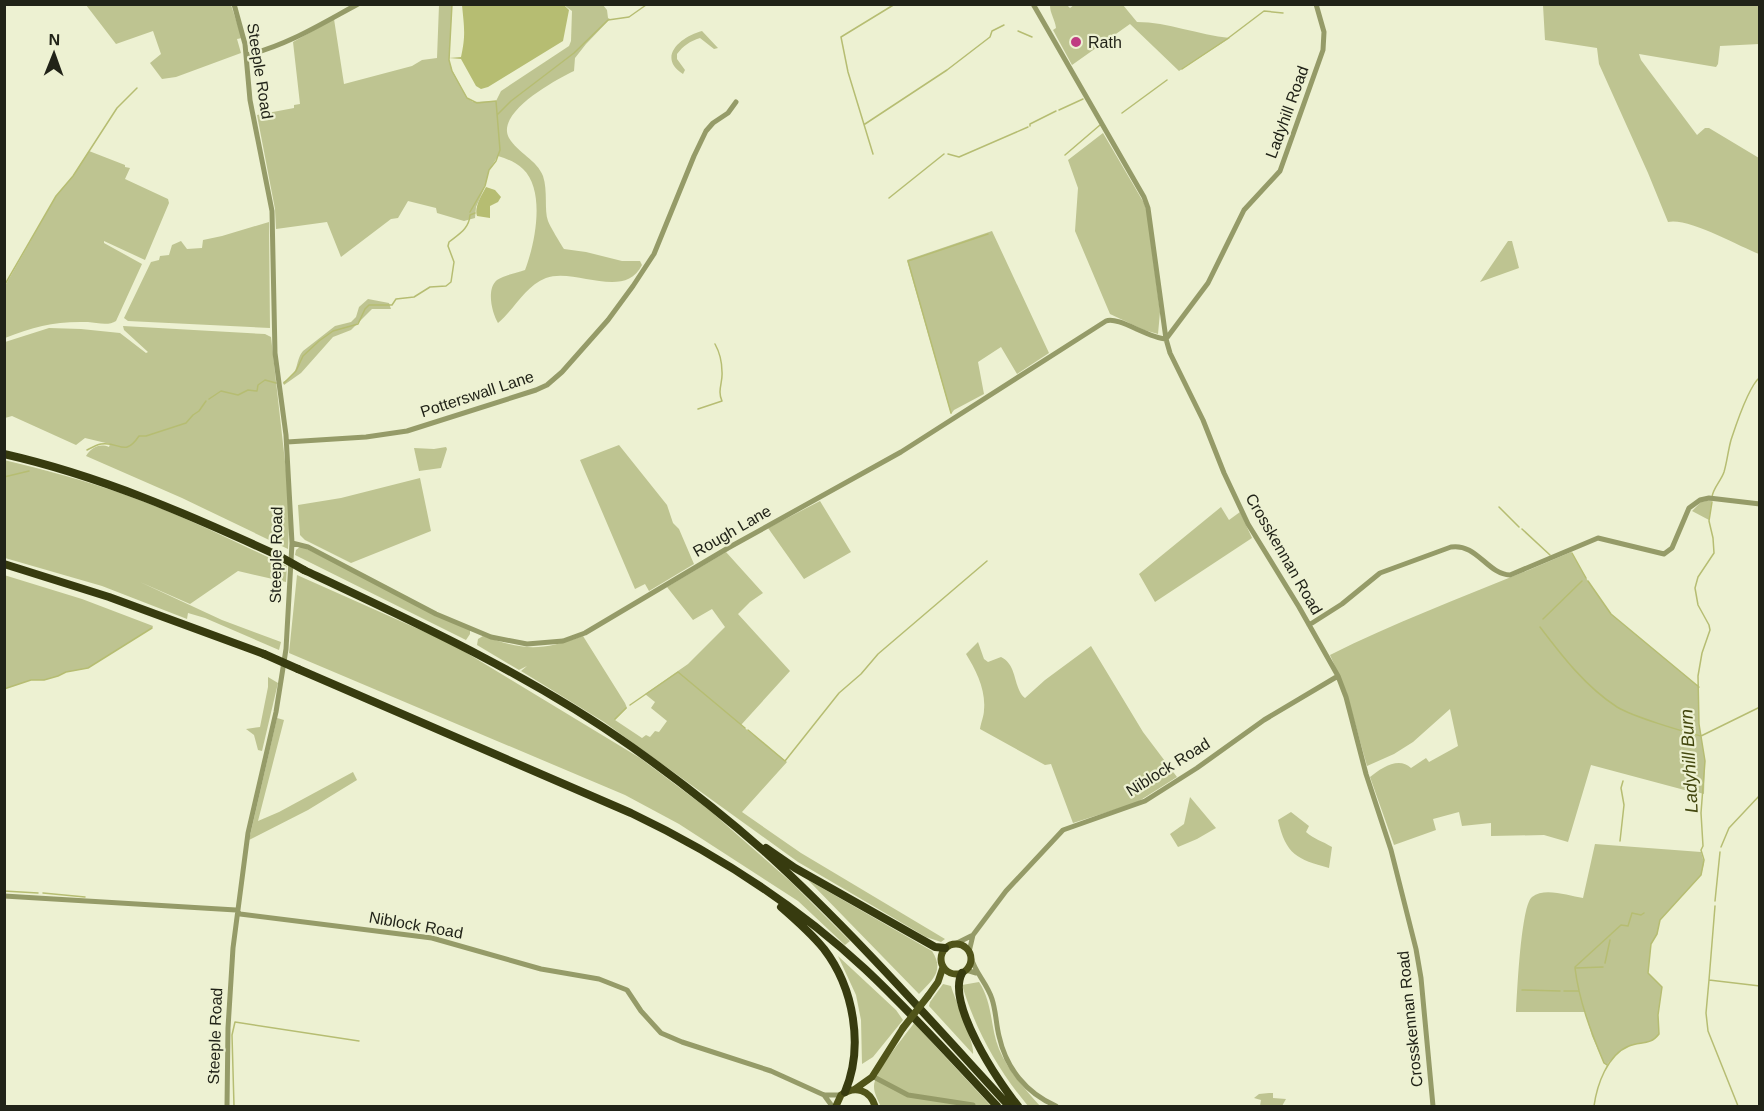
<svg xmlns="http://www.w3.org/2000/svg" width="1764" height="1111" viewBox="0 0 1764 1111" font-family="Arial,sans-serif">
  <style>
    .green { fill: #bec491 }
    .water { fill: #b6bd72 }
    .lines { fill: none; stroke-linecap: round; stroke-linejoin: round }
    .stream { stroke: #b6bd72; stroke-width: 1.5 }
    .minor { stroke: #959b68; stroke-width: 5 }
    .major { stroke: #505419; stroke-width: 7 }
    .highway { stroke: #373b0f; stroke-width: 8 }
    .major-bridge { stroke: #505419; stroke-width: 7 }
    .highway-bridge { stroke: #373b0f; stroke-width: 8 }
    .poi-dot { fill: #bf3c82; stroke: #edf1d2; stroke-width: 2 }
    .labels { text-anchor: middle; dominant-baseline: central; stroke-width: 4.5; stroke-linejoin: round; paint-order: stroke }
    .poi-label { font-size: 16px; fill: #212318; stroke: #edf1d2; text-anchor: start }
    .street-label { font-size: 16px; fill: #212318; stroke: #edf1d2 }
    .water-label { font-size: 18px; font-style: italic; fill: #43470e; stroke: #edf1d2 }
  </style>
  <rect width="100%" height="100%" fill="#edf1d2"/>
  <path class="green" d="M1595 4 1596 6 1759 5V44L1720 46 1718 64 1716 67 1639 54 1641 60 1697 135 1705 128H1709L1759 158V254C1739 246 1687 217 1668 222L1648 173 1599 64 1597 48 1545 40 1543 5Z
    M86 5H231L242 38 237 39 241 53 176 77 162 79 150 63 161 54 153 31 116 44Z
    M439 5H452L449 60 452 70 467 98 473 102 496 101 501 91 569 46 571 41 572 11 564 5H603L607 10 608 18 610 19 586 44 575 58 574 71C555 80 495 113 509 138 518 153 537 160 543 176 548 191 544 210 548 221 550 226 560 243 564 249L586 252 622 261H640L642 265C624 301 575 267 546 278 525 286 514 310 498 323 492 313 486 289 497 280 504 275 517 273 525 270 535 244 546 191 523 169 516 162 507 159 498 156L489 170 484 189 476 207 475 218 464 221 437 213 436 208 408 201 398 218 391 219 341 257 327 222 276 229 275 209 257 115 294 108V105L300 104 293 42 334 19 344 84 412 66 422 60 437 58Z
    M1050 5H1067L1070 8 1074 5H1123L1137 22C1168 22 1198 35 1230 38L1179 71 1130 24 1072 65 1053 30 1056 28C1055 19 1050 14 1050 5Z
    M702 31 718 48 714 49 700 38C690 41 683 46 677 54V59L685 70 683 74C656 57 682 36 702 31Z
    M1103 133 1144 203 1147 212 1160 312 1158 334 1144 330 1110 314 1075 231 1078 188 1068 160Z
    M89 151 125 165V167L130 168 125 179 168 199 169 203 145 260 104 241V243L142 264 116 321C109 326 97 323 88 322 55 321 35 326 5 338V286L56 196 73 176Z
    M269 222 270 328 128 321 124 318 151 262 159 260 160 256 169 255 172 245 181 241 187 249 202 248 203 240 222 236Z
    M992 231 1049 353 1017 374 1001 347 978 362 984 394 954 410 951 414 907 260Z
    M1508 241H1512L1519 268 1480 282Z
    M368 299 389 303 391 309H372L351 330 333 337 301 373 284 385 283 382C301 373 294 362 303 351L335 326 351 322 356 317 359 307Z
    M123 326 265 334 271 337 290 506 288 549 182 498 86 456C91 448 99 443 109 447L110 444 85 438 76 445 12 416 5 418V342L49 328 81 329 120 333 146 353 148 352 124 330Z
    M619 445 667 505 673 523 679 529 694 564 649 591 645 584 635 589 580 460Z
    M446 447 447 449 441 468 419 471 414 448 434 449Z
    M4 460C45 470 84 480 123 494 180 514 233 541 287 566L286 582 238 571 190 604 140 582 222 620 281 642 279 650 205 618 188 613 187 619 102 586 5 558Z
    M420 478 431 531 351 563 305 540 300 535 298 505 341 498Z
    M1712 500 1709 520 1692 511 1701 502Z
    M820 501 851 552 804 579 768 528Z
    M1221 507 1229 520 1240 512 1252 538 1155 602 1139 574Z
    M301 546 470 630V634L466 640 295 555 296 550Z
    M726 552 763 593 750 602 738 614 790 671 741 725 787 762 742 812 801 853 945 939 941 942 926 937 798 862 604 722 521 671 527 666 519 670 477 645 478 639 483 636C526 651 540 651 583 636L625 703 627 708 615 720 642 738 646 735 650 737 655 731 659 732 667 721 651 708 655 702 645 694 688 664 725 627 712 609 693 620 667 587Z
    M1571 552 1588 581 1611 614 1699 687V724L1705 761 1704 794 1693 791 1692 792 1591 765 1568 842 1544 835 1491 836V823L1462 826 1459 812 1433 819 1436 830 1394 845 1370 777C1381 768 1399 756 1411 768L1426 758 1429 762 1458 746 1450 709 1413 742 1394 754 1367 766 1346 691 1330 655C1408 616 1491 587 1571 552Z
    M4 575 82 599 153 626 152 628 88 668 66 672 58 676 44 680H31L5 689Z
    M297 575 452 644 640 758 708 809 791 882 850 941 845 945 798 901 679 824 625 795 289 653Z
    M978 642 984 659 988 662 1001 657C1018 665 1013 689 1025 698L1045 680 1091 646 1143 732 1177 777 1136 803 1073 823 1051 764 1045 765 980 729C981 722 984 716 984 710 986 690 976 670 966 654Z
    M268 677 278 683 262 751 258 750 254 735 246 729 260 727 268 687Z
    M277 718 284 720 258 821 279 812 353 772 357 780 308 810 249 840Z
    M1190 797 1216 828 1197 839 1178 847 1170 834 1184 824Z
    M1291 812 1309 826 1306 832C1314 839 1322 841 1332 847L1329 868C1297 859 1286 855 1278 820Z
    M1595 844 1701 852 1704 863 1701 875 1660 920 1657 934 1651 944 1648 973 1662 987 1658 1015 1659 1034C1650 1046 1640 1041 1629 1046 1620 1049 1612 1058 1607 1065L1604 1063 1592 1036 1585 1012H1516C1517 993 1521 905 1532 897 1545 887 1568 896 1583 898Z
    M808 880 932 951C945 971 932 980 919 994Z
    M838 956 896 1010 903 1020 873 1057 862 1064 861 1020 856 995Z
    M979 982C993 1003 990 1027 999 1049 1008 1071 1025 1089 1040 1106H1028C998 1070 976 1031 962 985Z
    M943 984 951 986C955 1000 975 1044 973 1054L929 1006 930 1002Z
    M914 1023 991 1106 880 1105C878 1100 874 1093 874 1087 873 1073 905 1036 914 1023Z
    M1269 1093H1273V1098L1286 1099 1282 1106H1260L1261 1100 1254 1098 1259 1094Z"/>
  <path class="water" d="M462 5H564L569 10 563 41 488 87 481 89 476 86 461 59 449 58 461 57C466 35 464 26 462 5Z
    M486 187 495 190 501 197 498 202 490 206V218L477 216C474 208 481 196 486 187Z"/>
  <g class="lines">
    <path class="stream" d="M452 4 449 60 452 71 467 98 477 103 496 101 500 150 496 161 489 170 485 186 470 212
      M1018 31 1032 37
      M1182 69 1227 39 1264 11 1283 13
      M1059 110 1083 99
      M1122 113 1167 80
      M498 114 511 101 574 53 608 20 629 17 646 5
      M865 124 947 70 990 37 992 31 1004 25
      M1030 126V124L1056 111
      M873 154 848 72 841 37 895 4
      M948 154 959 157 1028 127
      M1065 155 1100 125
      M889 198 944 154
      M4 286 56 196 73 176 117 108 137 88
      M284 383 296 371 303 356 319 341 333 331 358 324 365 309 369 305H392L396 299 414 297 430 287 446 286 451 282 454 262 448 246 449 242C459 234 469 229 470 215L475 213
      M209 399 221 391 238 395 248 390 257 391 258 385 265 380 276 383
      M698 409 722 401C717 390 723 383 722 372 722 362 720 353 715 344
      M951 413 908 261 988 234
      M87 450C91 448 96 445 101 444 120 441 124 458 139 436H146L186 423 193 415 199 411 206 401
      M4 477 29 471
      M1712 497C1713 488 1721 481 1724 472 1727 462 1728 451 1731 440 1736 425 1748 387 1760 377
      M1499 507 1519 527
      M1522 529 1550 555
      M1572 553 1586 578
      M1588 581 1611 614 1699 687
      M1543 619 1582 581
      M1540 627C1562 656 1586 687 1617 707 1634 717 1681 731 1701 736L1760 707
      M4 689 31 680H44L58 676 66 672 88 668 152 628
      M630 705 678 672 745 728
      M615 719 626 708
      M748 730 785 761 839 693 861 674 878 654 987 561
      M1620 841 1624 805 1621 788 1623 781
      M1721 847 1729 828 1760 795
      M4 891 38 893
      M43 893 85 897
      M1715 901 1720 852
      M1605 963 1610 940
      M1575 967 1621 925 1628 926 1632 913 1641 915 1644 913
      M1575 968C1579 1001 1591 1032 1604 1063L1607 1065
      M1576 968 1603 967
      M1709 980 1715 906
      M1522 990 1560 991
      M1564 991H1578
      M234 1106 232 1035 235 1022 359 1041
      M1594 1106C1597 1085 1607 1055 1629 1046 1640 1041 1650 1046 1659 1034L1658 1015 1662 987 1648 973 1651 944 1657 934 1660 920 1701 875 1704 860 1701 850 1703 846 1701 813 1705 761 1699 724 1698 676 1702 653 1710 630 1709 625 1698 605 1695 588 1698 577 1714 553 1713 538 1709 521 1712 502
      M1738 1106 1708 1031 1706 1013 1709 980 1760 986"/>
    <path class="minor" d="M1033 4 1144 197 1148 208 1166 339 1170 353 1203 420 1224 473 1248 524 1299 607 1338 676 1346 697 1366 774 1391 850 1416 949 1421 978 1433 1106
      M247 55C288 45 321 24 358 4
      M1166 339 1208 283 1244 210 1280 171 1323 50 1324 32 1316 4
      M287 442 366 437 407 431 536 390 547 385 562 372 608 320 633 286 654 254 694 156 706 131 713 123 728 113 736 102
      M292 543 308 547 436 614 491 637 527 644 563 641 585 633 728 548 901 452 1106 321C1118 316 1148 338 1166 339
      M1309 625 1342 604 1380 573 1451 547C1477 543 1487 574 1510 575L1598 538 1664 554 1672 548 1689 508 1700 500 1709 498 1760 504
      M4 896 236 910 240 914 432 938 541 969 599 979 627 990 641 1011 661 1033 682 1042 771 1071 824 1095H841
      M955 944 973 935
      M969 952 973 935 1006 891 1063 830 1145 801 1197 768 1264 720 1338 676
      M971 957C975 973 987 983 992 999 996 1011 996 1024 999 1036 1006 1068 1026 1093 1056 1106
      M966 970 976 973
      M872 1076 908 1095 973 1105
      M824 1095 832 1106
      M227 1106 228 1028 233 948 248 833 276 712 286 649 292 543 286 435 275 353 272 211 250 100 245 44 234 4"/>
    <path class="major" d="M941 959a15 15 0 1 1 30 0a15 15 0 1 1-30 0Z
      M928 996 938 982 943 967
      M855 1089 872 1077 903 1028
      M836 1106 841 1095C855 1085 870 1090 875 1106"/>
    <path class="highway" d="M4 454C101 476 190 515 279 556
      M4 564 109 597 264 654
      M304 570C417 623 530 675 632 747 677 779 722 814 764 851 851 930 930 1020 1009 1106
      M298 669 631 813C715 853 796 905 865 969 911 1012 954 1060 997 1106
      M766 848 795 868 935 947 945 948
      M781 907C796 920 811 933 824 949 854 988 864 1047 845 1092
      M962 973C946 1003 998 1082 1018 1106"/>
    <path class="major-bridge" d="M903 1028 928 996"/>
    <path class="highway-bridge" d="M279 556 304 570
      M264 654 298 669"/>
  </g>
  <circle class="poi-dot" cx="1076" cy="42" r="6"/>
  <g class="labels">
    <g class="poi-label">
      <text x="1088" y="42">Rath</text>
    </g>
    <g class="street-label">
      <text transform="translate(260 71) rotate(81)">Steeple Road</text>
      <text transform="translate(1287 112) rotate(-70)">Ladyhill Road</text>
      <text transform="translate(477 394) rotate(-18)">Potterswall Lane</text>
      <text transform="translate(732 531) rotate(-30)">Rough Lane</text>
      <text transform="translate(1284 554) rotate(60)">Crosskennan Road</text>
      <text transform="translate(276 555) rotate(-89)">Steeple Road</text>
      <text transform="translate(1168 767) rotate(-32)">Niblock Road</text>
      <text transform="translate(416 925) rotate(10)">Niblock Road</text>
      <text transform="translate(1410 1019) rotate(-96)">Crosskennan Road</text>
      <text transform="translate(215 1036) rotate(-88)">Steeple Road</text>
    </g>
    <g class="water-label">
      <text transform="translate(1689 761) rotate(-93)">Ladyhill Burn</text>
    </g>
  </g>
  <rect width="1764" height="1111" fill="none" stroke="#212318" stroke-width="12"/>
  <g transform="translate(54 54) rotate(1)" stroke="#edf1d2" stroke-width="4.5" paint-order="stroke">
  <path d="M0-4.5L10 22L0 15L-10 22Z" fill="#212318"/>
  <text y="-9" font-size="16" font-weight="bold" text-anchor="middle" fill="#212318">N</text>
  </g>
</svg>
